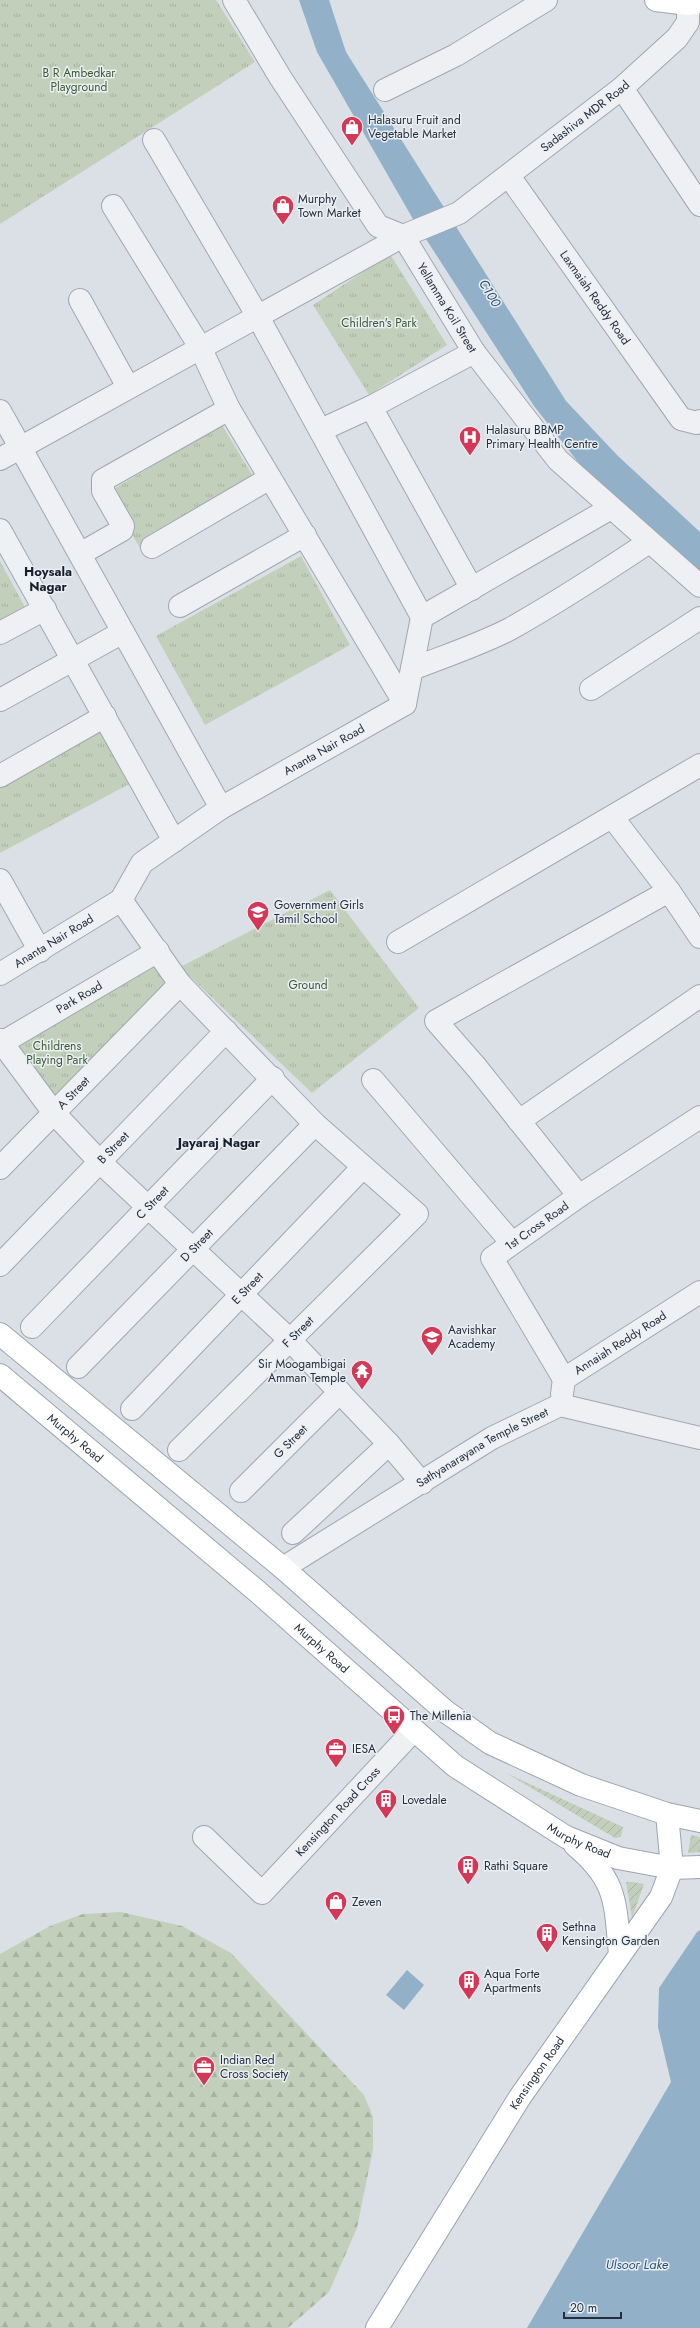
<svg xmlns="http://www.w3.org/2000/svg" width="700" height="2328" viewBox="0 0 700 2328" font-family="Jost,sans-serif">
  <style>
    .forest { fill: url(#forest-firs) }
    .park { fill: url(#park-tufts) }
    .garden { fill: url(#garden-furrows) }
    .water { fill: #93b0c9 }
    .lines { fill: none; stroke-linecap: round; stroke-linejoin: round }
    .minor-casing { stroke: #a0a7b0; stroke-width: 24 }
    .major-casing { stroke: #9aa5b2; stroke-width: 24 }
    .minor { stroke: #eef0f4; stroke-width: 22 }
    .major { stroke: #fff; stroke-width: 22 }
    .labels { text-anchor: middle; dominant-baseline: central; stroke-width: 3; stroke-linejoin: round; paint-order: stroke }
    .park-label { font-size: 12px; fill: #3a5931; stroke: #eaeff4 }
    .street-label { font-size: 12px; fill: #242e3d; stroke: #eaeff4 }
    .poi-label { font-size: 12px; fill: #242e3d; stroke: #eaeff4; text-anchor: start }
    .water-label { font-size: 13px; font-style: italic; fill: #2d4f72; stroke: #eaeff4 }
    .neighbourhood-label { font-size: 13px; font-weight: bold; fill: #171f2d; stroke: #eaeff4 }
  </style>
  <defs>
    <pattern id="forest-firs" width="22" height="20" patternUnits="userSpaceOnUse"><rect width="22" height="20" fill="#c2d0bb"/><path d="M5 1l3.5 6h-7zM16 11l3.5 6h-7z" fill="#a7b3a2"/></pattern>
    <pattern id="park-tufts" width="24" height="20" patternUnits="userSpaceOnUse"><rect width="24" height="20" fill="#c2d0bb"/><path d="M3 7l-1-3M5 7V3M7 7l1-3M15 17l-1-3M17 17v-4M19 17l1-3" fill="none" stroke="#a7b3a2"/></pattern>
    <pattern id="garden-furrows" width="10" height="10" patternUnits="userSpaceOnUse"><rect width="10" height="10" fill="#c2d0bb"/><path d="M-1 1l2-2M0 10L10 0M9 11l2-2" fill="none" stroke="#a7b3a2"/></pattern>
  </defs>
  <rect width="100%" height="100%" fill="#dbe0e6"/>
  <path class="forest" d="M121 1912 182 1926 231 1953 364 2095 373 2117V2149L357 2228 329 2292 288 2328H0V1954L50 1926 83 1914Z"/>
  <path class="park" d="M0 0H216L255 62 0 224Z
    M390 254 447 345 369 395 313 305Z
    M222 425 257 483 142 551 107 493Z
    M301 556 350 645 205 725 156 636Z
    M0 561 25 607 0 620Z
    M97 716 133 782 0 853V768Z
    M330 890 419 1008 312 1093 180 967Z
    M157 960 171 986 53 1100 11 1045Z"/>
  <path class="garden" d="M506 1773 623 1827 621 1837 615 1838Z
    M691 1835 700 1837V1852L688 1853Z
    M633 1882 644 1884 632 1918 626 1882Z"/>
  <path class="water" d="M299 0H329L346 52 566 401 618 456 700 532V571L589 476 534 406 413 219 317 52Z
    M700 1930V2328H527L671 2082 658 2027 659 1988 697 1932Z
    M407 1970 424 1985 404 2010 386 1995Z"/>
  <g class="lines">
    <g class="minor-casing">
      <g id="minor">
        <path id="s1" d="M234 0 280 77 378 226 403 236 474 352 558 460 700 586"/>
        <path d="M622 88 700 205"/>
        <path d="M385 90 456 55 546 0"/>
        <path d="M154 140 257 315 422 617"/>
        <path id="s2" d="M509 176 681 419 697 423 700 421"/>
        <path d="M113 206 200 347 229 409 405 704"/>
        <path d="M80 300 128 387"/>
        <path d="M371 407 474 352"/>
        <path d="M0 411 221 808"/>
        <path d="M321 430 371 407 472 589"/>
        <path id="s3" d="M0 459 403 236 459 213 622 88 677 38 688 22V4"/>
        <path d="M0 530 174 841"/>
        <path d="M152 547 270 478"/>
        <path d="M80 554 122 530 123 526 103 491V480L229 409"/>
        <path d="M180 606 305 535"/>
        <path d="M0 633 45 609"/>
        <path d="M412 669C445 656 479 645 510 629 558 602 604 572 649 542"/>
        <path d="M591 689 700 618"/>
        <path d="M0 700 123 632"/>
        <path d="M0 776 105 716"/>
        <path d="M613 818 669 891 700 937"/>
        <path d="M0 880 40 951"/>
        <path d="M121 900 180 984 315 1124 417 1214 179 1450"/>
        <path d="M398 942 700 765"/>
        <path id="s4" d="M0 974 121 900 142 863 221 808 405 704 422 617 611 508"/>
        <path d="M0 1040 54 1113 101 1163 290 1340 389 1444 422 1483"/>
        <path id="s5" d="M0 1044 158 951"/>
        <path d="M373 1080 512 1243"/>
        <path d="M519 1121 700 996"/>
        <path id="s6" d="M0 1168 180 984"/>
        <path d="M579 1196 477 1068 436 1021 669 891"/>
        <path id="s7" d="M0 1265 226 1031"/>
        <path id="s8" d="M32 1327 273 1078"/>
        <path id="s9" d="M78 1367 315 1124"/>
        <path id="s10" d="M564 1379 492 1258 579 1196 700 1117"/>
        <path id="s11" d="M562 1394 564 1379 700 1292"/>
        <path id="s12" d="M132 1409 363 1167"/>
        <path id="s13" d="M241 1491 340 1392"/>
        <path d="M293 1533 389 1444"/>
        <path id="s14" d="M283 1568 492 1438 560 1405 700 1438"/>
        <path id="s15" d="M204 1837 262 1893 414 1730"/>
      </g>
    </g>
    <g class="major-casing">
      <g id="major">
        <path d="M656 0 688 4 700 2"/>
        <path d="M0 1334 283 1568 445 1711 490 1743 581 1785 667 1814 700 1821"/>
        <path id="s16" d="M0 1375 258 1592 455 1766 566 1837 618 1858 672 1868 700 1867"/>
        <path d="M575 1845C618 1881 615 1903 620 1954"/>
        <path id="s17" d="M377 2328 520 2097 661 1897 672 1868 667 1814"/>
      </g>
    </g>
    <use href="#minor" class="minor"/>
    <use href="#major" class="major"/>
  </g>
  <defs>
    <g id="shop-pin" transform="scale(1.15)"><path d="M0 17L-7.5 6A9.5 9.5 0 1 1 7.5 6Z" fill="#d33856" stroke="#eaeff4"/><path d="M-5-2.5h2.3a2.7 3.5 0 0 1 5.4 0H5L5.5 6h-11ZM-1.5-2.5h3a1.5 2.3 0 0 0-3 0Z" fill="#fff"/></g>
    <g id="hospital-pin" transform="scale(1.15)"><path d="M0 17L-7.5 6A9.5 9.5 0 1 1 7.5 6Z" fill="#d33856" stroke="#eaeff4"/><path d="M-5-5h3v3.5h4V-5h3V5h-3V1.5h-4V5h-3Z" fill="#fff"/></g>
    <g id="school-pin" transform="scale(1.15)"><path d="M0 17L-7.5 6A9.5 9.5 0 1 1 7.5 6Z" fill="#d33856" stroke="#eaeff4"/><path d="M0-5L7-2L0 1L-7-2ZM-4 1L0 2.5L4 1V4Q0 6-4 4Z" fill="#fff"/></g>
    <g id="university-pin" transform="scale(1.15)"><path d="M0 17L-7.5 6A9.5 9.5 0 1 1 7.5 6Z" fill="#d33856" stroke="#eaeff4"/><path d="M0-5L7-2L0 1L-7-2ZM-4 1L0 2.5L4 1V4Q0 6-4 4Z" fill="#fff"/></g>
    <g id="temple-pin" transform="scale(1.15)"><path d="M0 17L-7.5 6A9.5 9.5 0 1 1 7.5 6Z" fill="#d33856" stroke="#eaeff4"/><path d="M0-6L5-2H3V0L6.5 2.5H4V6H1.5V3h-3V6H-4V2.5H-6.5L-3 0V-2H-5Z" fill="#fff"/></g>
    <g id="bus-pin" transform="scale(1.15)"><path d="M0 17L-7.5 6A9.5 9.5 0 1 1 7.5 6Z" fill="#d33856" stroke="#eaeff4"/><path d="M-5-6H5V4H4V6H2V4H-2V6H-4V4H-5ZM-3.5-4V0h7V-4ZM-3.5 1.2v1.5H-2V1.2ZM2 1.2v1.5H3.5V1.2Z" fill="#fff"/></g>
    <g id="office-pin" transform="scale(1.15)"><path d="M0 17L-7.5 6A9.5 9.5 0 1 1 7.5 6Z" fill="#d33856" stroke="#eaeff4"/><path d="M-6-3h4V-5.5h4V-3h4V5H-6ZM-1-4.5V-3h2v-1.5ZM-6 0V1H6V0Z" fill="#fff"/></g>
    <g id="building-pin" transform="scale(1.15)"><path d="M0 17L-7.5 6A9.5 9.5 0 1 1 7.5 6Z" fill="#d33856" stroke="#eaeff4"/><path d="M-4-6H4V6H1V3H-1V6H-4ZM-2.5-4.3h1.7v1.8h-1.7ZM.8-4.3h1.7v1.8H.8ZM-2.5-1h1.7V.8h-1.7ZM.8-1h1.7V.8H.8Z" fill="#fff"/></g>
  </defs>
  <g fill-rule="evenodd">
    <use href="#shop-pin" x="352" y="127"/>
    <use href="#shop-pin" x="283" y="206"/>
    <use href="#hospital-pin" x="470" y="437"/>
    <use href="#school-pin" x="258" y="912"/>
    <use href="#university-pin" x="432" y="1337"/>
    <use href="#temple-pin" x="362" y="1371"/>
    <use href="#bus-pin" x="394" y="1716"/>
    <use href="#office-pin" x="336" y="1749"/>
    <use href="#building-pin" x="386" y="1800"/>
    <use href="#building-pin" x="468" y="1866"/>
    <use href="#shop-pin" x="336" y="1902"/>
    <use href="#building-pin" x="547" y="1934"/>
    <use href="#building-pin" x="469" y="1981"/>
    <use href="#office-pin" x="204" y="2067"/>
  </g>
  <g class="labels">
    <g class="park-label">
      <text x="79" y="73">B R Ambedkar<tspan x="79" dy="14">Playground</tspan></text>
      <text x="379" y="323">Children's Park</text>
      <text x="308" y="985">Ground</text>
      <text x="57" y="1046">Childrens<tspan x="57" dy="14">Playing Park</tspan></text>
    </g>
    <g class="street-label">
      <text stroke="none"><textPath href="#s3" startOffset="680">Sadashiva MDR Road</textPath></text>
      <text stroke="none"><textPath href="#s2" startOffset="149">Laxmaiah Reddy Road</textPath></text>
      <text stroke="none"><textPath href="#s1" startOffset="379">Yellamma Koil Street</textPath></text>
      <text stroke="none"><textPath href="#s4" startOffset="399">Ananta Nair Road</textPath></text>
      <text stroke="none"><textPath href="#s4" startOffset="63">Ananta Nair Road</textPath></text>
      <text stroke="none"><textPath href="#s5" startOffset="92">Park Road</textPath></text>
      <text stroke="none"><textPath href="#s6" startOffset="105">A Street</textPath></text>
      <text stroke="none"><textPath href="#s7" startOffset="163">B Street</textPath></text>
      <text stroke="none"><textPath href="#s8" startOffset="173">C Street</textPath></text>
      <text stroke="none"><textPath href="#s10" startOffset="196">1st Cross Road</textPath></text>
      <text stroke="none"><textPath href="#s9" startOffset="170">D Street</textPath></text>
      <text stroke="none"><textPath href="#s12" startOffset="167">E Street</textPath></text>
      <text transform="translate(298 1332) rotate(-45)">F Street</text>
      <text stroke="none"><textPath href="#s11" startOffset="82">Annaiah Reddy Road</textPath></text>
      <text stroke="none"><textPath href="#s16" startOffset="98">Murphy Road</textPath></text>
      <text stroke="none"><textPath href="#s13" startOffset="70">G Street</textPath></text>
      <text stroke="none"><textPath href="#s14" startOffset="233">Sathyanarayana Temple Street</textPath></text>
      <text stroke="none"><textPath href="#s16" startOffset="422">Murphy Road</textPath></text>
      <text stroke="none"><textPath href="#s15" startOffset="192">Kensington Road Cross</textPath></text>
      <text stroke="none"><textPath href="#s16" startOffset="745">Murphy Road</textPath></text>
      <text stroke="none"><textPath href="#s17" startOffset="301">Kensington Road</textPath></text>
    </g>
    <g class="poi-label">
      <text x="368" y="120">Halasuru Fruit and<tspan x="368" dy="14">Vegetable Market</tspan></text>
      <text x="298" y="199">Murphy<tspan x="298" dy="14">Town Market</tspan></text>
      <text x="486" y="430">Halasuru BBMP<tspan x="486" dy="14">Primary Health Centre</tspan></text>
      <text x="274" y="905">Government Girls<tspan x="274" dy="14">Tamil School</tspan></text>
      <text x="448" y="1330">Aavishkar<tspan x="448" dy="14">Academy</tspan></text>
      <text x="346" y="1364" text-anchor="end">Sir Moogambigai<tspan x="346" dy="14">Amman Temple</tspan></text>
      <text x="410" y="1716">The Millenia</text>
      <text x="352" y="1749">IESA</text>
      <text x="402" y="1800">Lovedale</text>
      <text x="484" y="1866">Rathi Square</text>
      <text x="352" y="1902">Zeven</text>
      <text x="562" y="1927">Sethna<tspan x="562" dy="14">Kensington Garden</tspan></text>
      <text x="484" y="1974">Aqua Forte<tspan x="484" dy="14">Apartments</tspan></text>
      <text x="220" y="2060">Indian Red<tspan x="220" dy="14">Cross Society</tspan></text>
    </g>
    <g class="water-label">
      <text transform="translate(490 293) rotate(59)">C100</text>
      <text x="637" y="2264">Ulsoor Lake</text>
    </g>
    <g class="neighbourhood-label">
      <text x="48" y="571">Hoysala<tspan x="48" dy="15">Nagar</tspan></text>
      <text x="219" y="1142">Jayaraj Nagar</text>
    </g>
  </g>
  <path d="M564 2312v6h57v-6" fill="none" stroke="#242e3d" stroke-width="2"/>
  <text x="570" y="2312" font-size="12" fill="#242e3d" stroke="#eaeff4" stroke-width="3" paint-order="stroke">20 m</text>
</svg>
